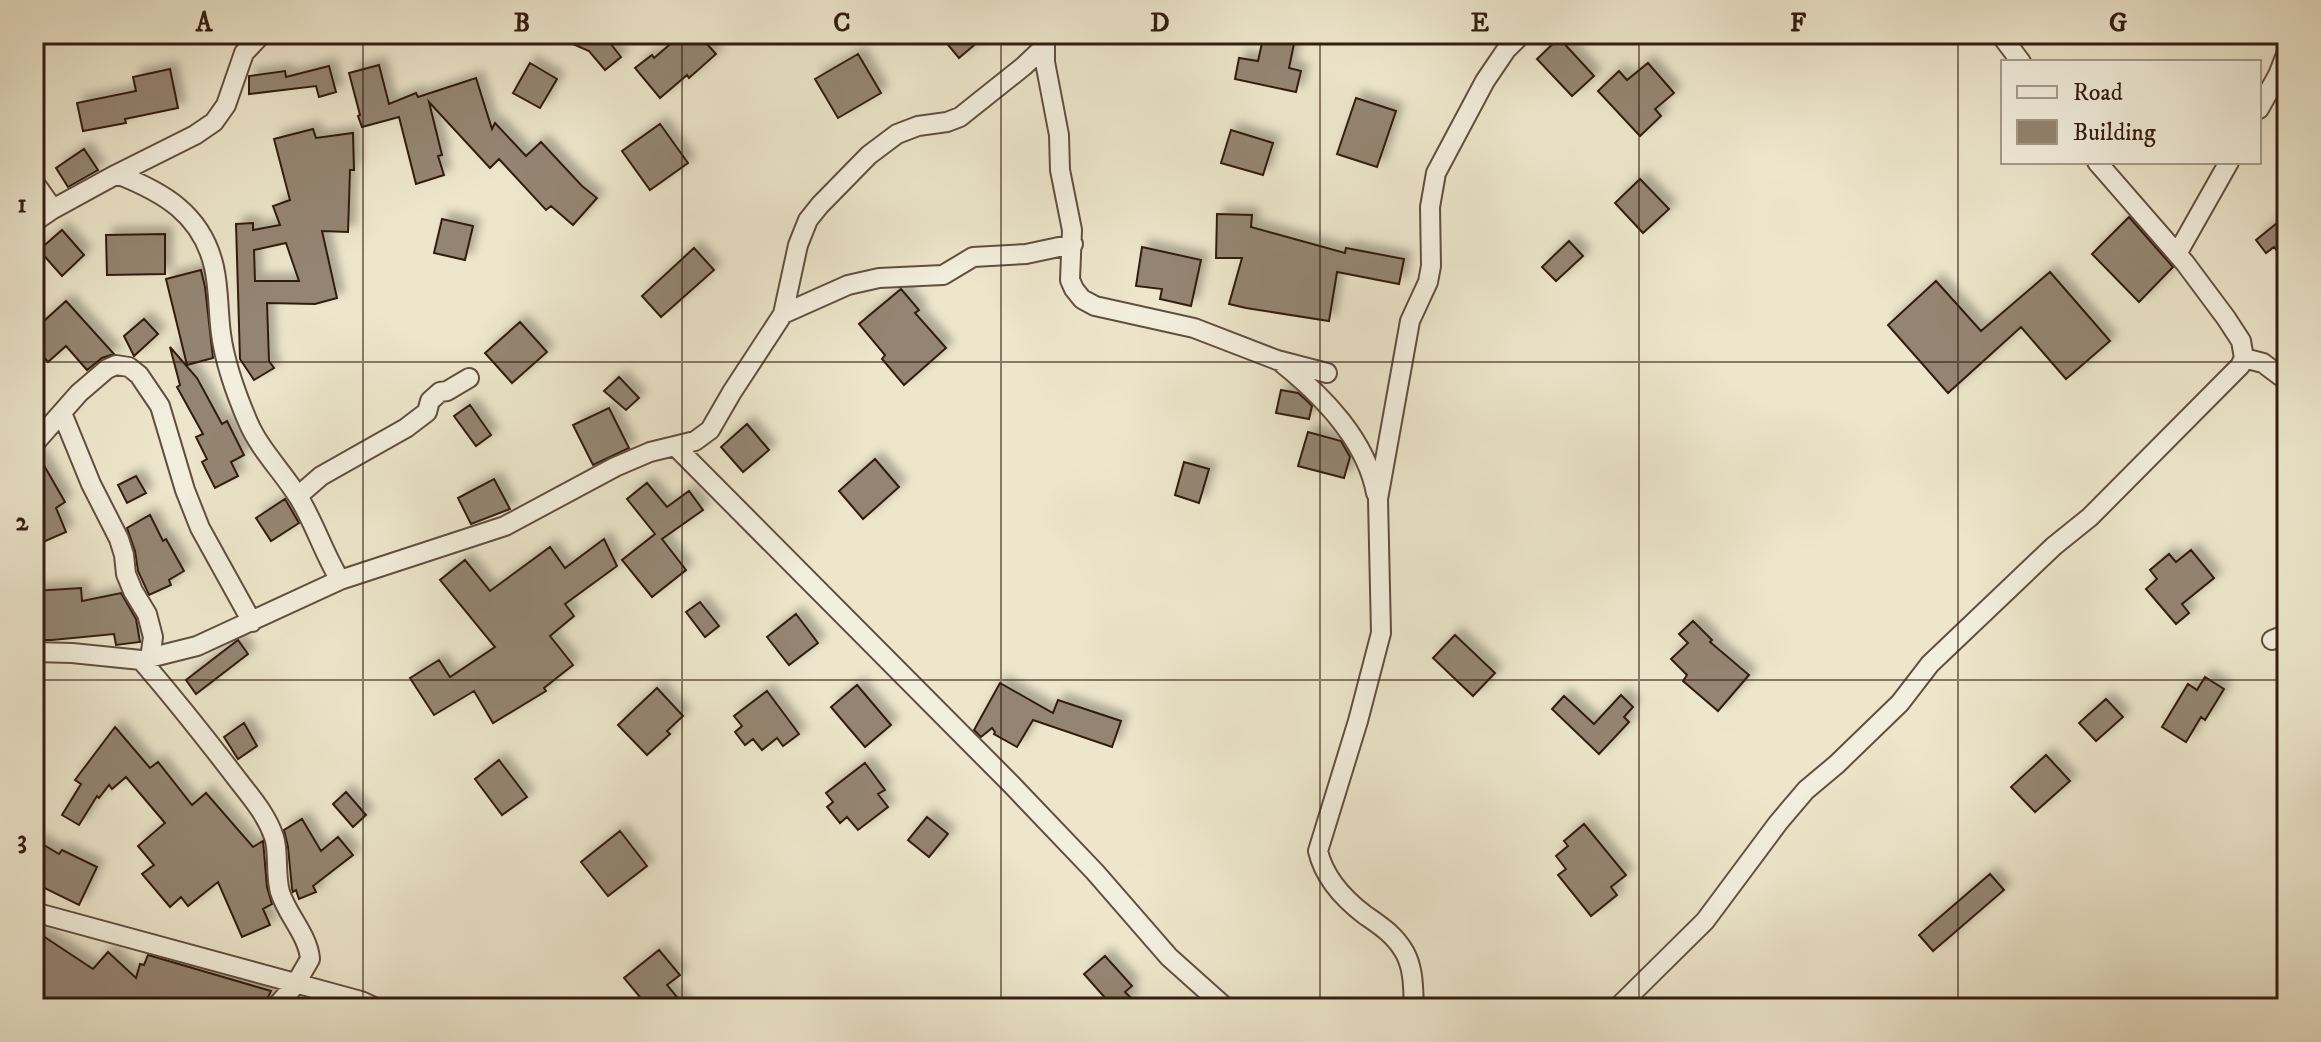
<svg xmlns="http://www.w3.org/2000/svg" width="2321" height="1042" viewBox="0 0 2321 1042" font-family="'IM FELL DW Pica',serif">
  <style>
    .building { fill: #948572; stroke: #331c11; stroke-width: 2; fill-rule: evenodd; filter: url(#shadow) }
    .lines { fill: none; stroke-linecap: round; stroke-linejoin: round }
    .minor-casing { stroke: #624e40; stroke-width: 22 }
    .minor { stroke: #f3efde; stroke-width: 18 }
    .grid { fill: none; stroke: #331c11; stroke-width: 2; stroke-opacity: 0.55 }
    .neatline { fill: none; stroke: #331c11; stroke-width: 3 }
    .grid-label { font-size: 26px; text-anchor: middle; font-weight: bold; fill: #331c11 }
  </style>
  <defs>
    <filter id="shadow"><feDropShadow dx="7" dy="-7" stdDeviation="4" flood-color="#0004"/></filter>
  </defs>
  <rect width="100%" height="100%" fill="#ede6cc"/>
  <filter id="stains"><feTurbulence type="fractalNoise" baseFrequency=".0025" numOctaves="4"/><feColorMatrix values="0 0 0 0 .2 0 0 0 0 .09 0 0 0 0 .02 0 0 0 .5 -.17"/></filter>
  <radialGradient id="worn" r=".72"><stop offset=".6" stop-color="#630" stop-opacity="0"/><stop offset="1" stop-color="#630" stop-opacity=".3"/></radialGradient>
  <path class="building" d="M550 34H603L621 57 605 70 589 51Z
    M682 34H698L716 54 689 78 687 75 660 98 635 68 652 55 654 58Z
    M939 34H987L959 58Z
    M1264 34H1296L1289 68 1301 71 1296 92 1235 79 1239 58 1258 61Z
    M1559 38 1594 76 1572 96 1537 59Z
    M858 54 881 93 838 118 815 79Z
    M530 63 557 79 540 108 513 93Z
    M1648 63 1674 93 1655 109 1661 116 1640 136 1598 91 1619 71 1627 80Z
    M379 65 389 104 416 93 418 97 476 78 492 129 495 123 526 156 541 142 582 186 597 198 573 225 551 206 546 210 499 159 490 168 429 102 442 155 438 156 444 175 416 184 399 117 362 127 358 116 360 115 349 73Z
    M329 66 336 92 319 97 316 86 249 94V76L285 71 286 77Z
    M170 69 178 108 125 119 126 123 83 131 77 103 136 91 133 77Z
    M1356 98 1396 111 1377 167 1337 154Z
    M660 124 688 163 650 190 622 151Z
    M313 129 316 138 353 133 354 170H350L348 232 322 231 337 298 315 304 267 303 269 361 274 368 254 380 240 359 236 224 253 223V230L280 225 273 206 290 200 274 139ZM286 243 299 281H255L254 250Z
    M1231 130 1273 143 1263 175 1221 163Z
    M84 149 98 170 68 187 56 168Z
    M1640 179 1669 209 1643 233 1615 203Z
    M1217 214 1252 215 1251 227 1345 253 1346 248 1404 259 1399 284 1337 272 1329 321 1246 308 1229 304 1242 258H1216Z
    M2287 215V264L2274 247 2266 253 2256 240Z
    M2129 217 2173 267 2139 302 2092 254Z
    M442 219 473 226 465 260 434 253Z
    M62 230 84 255 62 276 39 250Z
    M165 234V274L107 275 106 235Z
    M1569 241 1583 256 1556 281 1542 267Z
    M1142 247 1201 260 1191 306 1160 299 1162 289 1136 286Z
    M694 248 714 270 661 317 642 296Z
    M201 270 205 287 213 358 187 365 166 279Z
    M2050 272 2110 341 2066 379 2021 327 1948 393 1888 325 1936 281 1981 331Z
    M901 289 919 310 915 313 946 348 904 385 882 359 885 355 859 324Z
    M66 301 114 354 102 358 87 370 66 346 48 362 34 346V330Z
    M144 319 158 334 134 356 124 336Z
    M520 322 547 352 512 383 485 353Z
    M170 347 197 378 222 424 227 421 244 455 231 462 238 476 215 488 202 462 207 459 196 437 203 434 177 387 180 385Z
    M619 377 639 398 626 410 604 391Z
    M1281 390 1298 393 1305 399 1312 406 1309 419 1276 413Z
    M470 405 491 435 476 446 454 416Z
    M609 408 629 448 593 465 573 425Z
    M747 424 769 450 743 472 721 447Z
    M1308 432 1341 441 1350 457 1344 478 1298 466Z
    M38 455 65 502 56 508 66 532 34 546V456Z
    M875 459 899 487 863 519 839 491Z
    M1184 462 1209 469 1199 503 1175 495Z
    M136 476 146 493 127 503 118 485Z
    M494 479 510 509 471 524 458 498Z
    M647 483 667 507 689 491 703 510 662 539 686 570 652 597 622 560 655 534 627 499Z
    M285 499 299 523 271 541 256 518Z
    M150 515 163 541 166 539 184 571 169 580 171 585 149 595 138 571 135 551 127 528Z
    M604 539 617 566 565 604 574 616 550 636 573 665 544 688 546 691 493 723 474 691 434 715 410 678 439 660 450 677 495 647 440 580 465 560 490 591 550 547 565 568Z
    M2191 550 2214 578 2182 604 2189 613 2176 624 2146 589 2157 579 2150 570 2169 554 2176 562Z
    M81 588 82 601 121 593 136 619 140 642 116 645 114 634 52 640H34V591Z
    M700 602 719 626 705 637 686 612Z
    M796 614 818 643 789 665 767 637Z
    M1693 621 1712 640 1710 642 1749 675 1718 711 1683 681 1687 675 1671 659 1688 643 1679 634Z
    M1455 635 1495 673 1473 696 1433 658Z
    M238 640 248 654 196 694 186 680Z
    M2205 677 2224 689 2205 720 2201 717 2186 742 2162 727 2188 684 2197 690Z
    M1000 683 1053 713 1058 700 1121 721 1112 747 1033 720 1017 747 994 734 995 732 992 728 981 737 974 730Z
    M857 685 891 725 865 747 831 707Z
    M657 688 683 716 667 731 670 734 647 755 618 725Z
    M767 691 799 734 783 746 777 738 762 750 753 739 745 745 735 732 742 726 734 716Z
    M1621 695 1633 707 1624 717 1629 722 1599 754 1552 709 1564 696 1594 724Z
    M2106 699 2123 717 2096 741 2079 723Z
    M244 723 257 746 238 759 224 737Z
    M115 727 150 768 158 762 192 805 206 793 253 847 263 841 267 887 272 904 263 909 270 925 242 937 218 882 188 906 181 897 170 907 142 874 154 865 138 846 165 823 126 777 112 789 109 785 99 798 97 796 79 825 62 815 81 784 75 780Z
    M2046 755 2070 781 2035 812 2011 787Z
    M499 760 527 797 502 815 475 779Z
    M865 763 885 790 878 794 888 807 858 830 847 817 840 823 827 807 833 802 826 793Z
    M346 792 366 815 353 827 333 804Z
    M927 817 948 834 929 857 908 840Z
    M302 819 321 851 338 837 353 855 313 886 316 892 299 899 296 890 293 892 292 889 288 847 284 830Z
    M1584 824 1626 875 1611 887 1617 895 1591 916 1558 875 1566 869 1556 856 1568 846 1564 841Z
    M620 831 647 866 608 896 581 862Z
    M34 839 59 854 62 850 97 867 79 905 34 883Z
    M1990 874 2004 890 1933 951 1919 935Z
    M34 930 93 969 108 952 136 978 140 964 144 965 148 955 271 991 263 1008H58L34 993Z
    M659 950 680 975 667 985 686 1008H649L624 978Z
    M1105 956 1132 986 1125 992 1132 999 1121 1008H1114L1084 974Z"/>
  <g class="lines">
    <g class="minor-casing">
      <path id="minor" d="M2000 34 2021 62
        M1045 41V62L1059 135 1060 170 1072 230 1070 280 1074 289 1082 299 1095 306 1194 328 1277 360 1327 373
        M2259 109 2278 75 2287 52
        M117 174C163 192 202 214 214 267 219 289 218 312 221 334 225 364 236 394 248 422 260 450 283 472 299 498 315 524 324 554 340 580
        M34 182 53 209
        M34 222 53 209 117 174 195 135 214 122 226 105 244 53 262 34
        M2177 254 2229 162
        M783 314 848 285 879 278 943 275 973 257 1026 254 1073 244
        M2244 358 2263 363 2287 381
        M1283 364C1324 397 1366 440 1376 493
        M62 413 91 484 119 539 124 555 126 574 133 591 147 614 153 637 150 659
        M34 444 79 393 107 369 116 365 129 367 139 375 160 406 185 490 200 528 252 622
        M676 447 1011 784 1095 872 1169 957 1226 1008
        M298 496 321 476 406 428 427 412 430 401 440 392 447 391 469 378
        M2272 640 2287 634
        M34 652 72 653 141 660 197 646 340 580 505 526 615 467 650 452 695 441 710 430 732 392 783 314 798 245 808 220 820 205 869 155 897 134 918 126 947 122 960 117 1024 66 1045 46
        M141 660C173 697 204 736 234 775 249 795 266 813 274 837 279 851 275 874 280 892 287 915 308 935 310 959L295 985 275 1008
        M34 912 361 1001 376 1008
        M1414 1008C1413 989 1414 970 1405 953 1395 935 1381 926 1365 915 1344 899 1324 877 1318 851L1358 721 1381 633 1378 499 1410 321 1428 282 1431 266 1430 207 1436 173 1485 81 1506 50 1522 34
        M1617 1008 1705 921 1778 823 1806 790 1837 764 1900 703 1930 664 2054 546 2090 517 2240 366 2244 358 2241 341 2226 318 2185 263 2097 162"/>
    </g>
    <use href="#minor" class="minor"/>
  </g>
  <path class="grid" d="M363 34V1008M682 34V1008M1001 34V1008M1320 34V1008M1639 34V1008M1958 34V1008M34 362H2287M34 680H2287"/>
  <rect width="2321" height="1042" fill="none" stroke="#ede6cc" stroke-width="88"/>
  <rect x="2001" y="60" width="260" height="104" fill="#f3efde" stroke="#a69b8c" stroke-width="2"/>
  <rect x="2017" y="86" width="40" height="12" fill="#f3efde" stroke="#a69b8c" stroke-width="2"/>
  <text x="2073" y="100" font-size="24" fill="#331c11">Road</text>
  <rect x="2017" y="120" width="40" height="24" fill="#948572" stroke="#a69b8c" stroke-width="2"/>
  <text x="2073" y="140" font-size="24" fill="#331c11">Building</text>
  <rect x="44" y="44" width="2233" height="954" class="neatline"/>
  <g class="grid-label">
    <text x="204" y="31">A</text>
    <text x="522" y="31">B</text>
    <text x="842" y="31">C</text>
    <text x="1160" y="31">D</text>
    <text x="1480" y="31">E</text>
    <text x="1798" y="31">F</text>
    <text x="2118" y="31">G</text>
    <text x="22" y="212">1</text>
    <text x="22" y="530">2</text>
    <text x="22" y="848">3</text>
  </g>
  <rect width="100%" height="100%" filter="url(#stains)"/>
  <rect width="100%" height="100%" fill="url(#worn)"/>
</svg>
